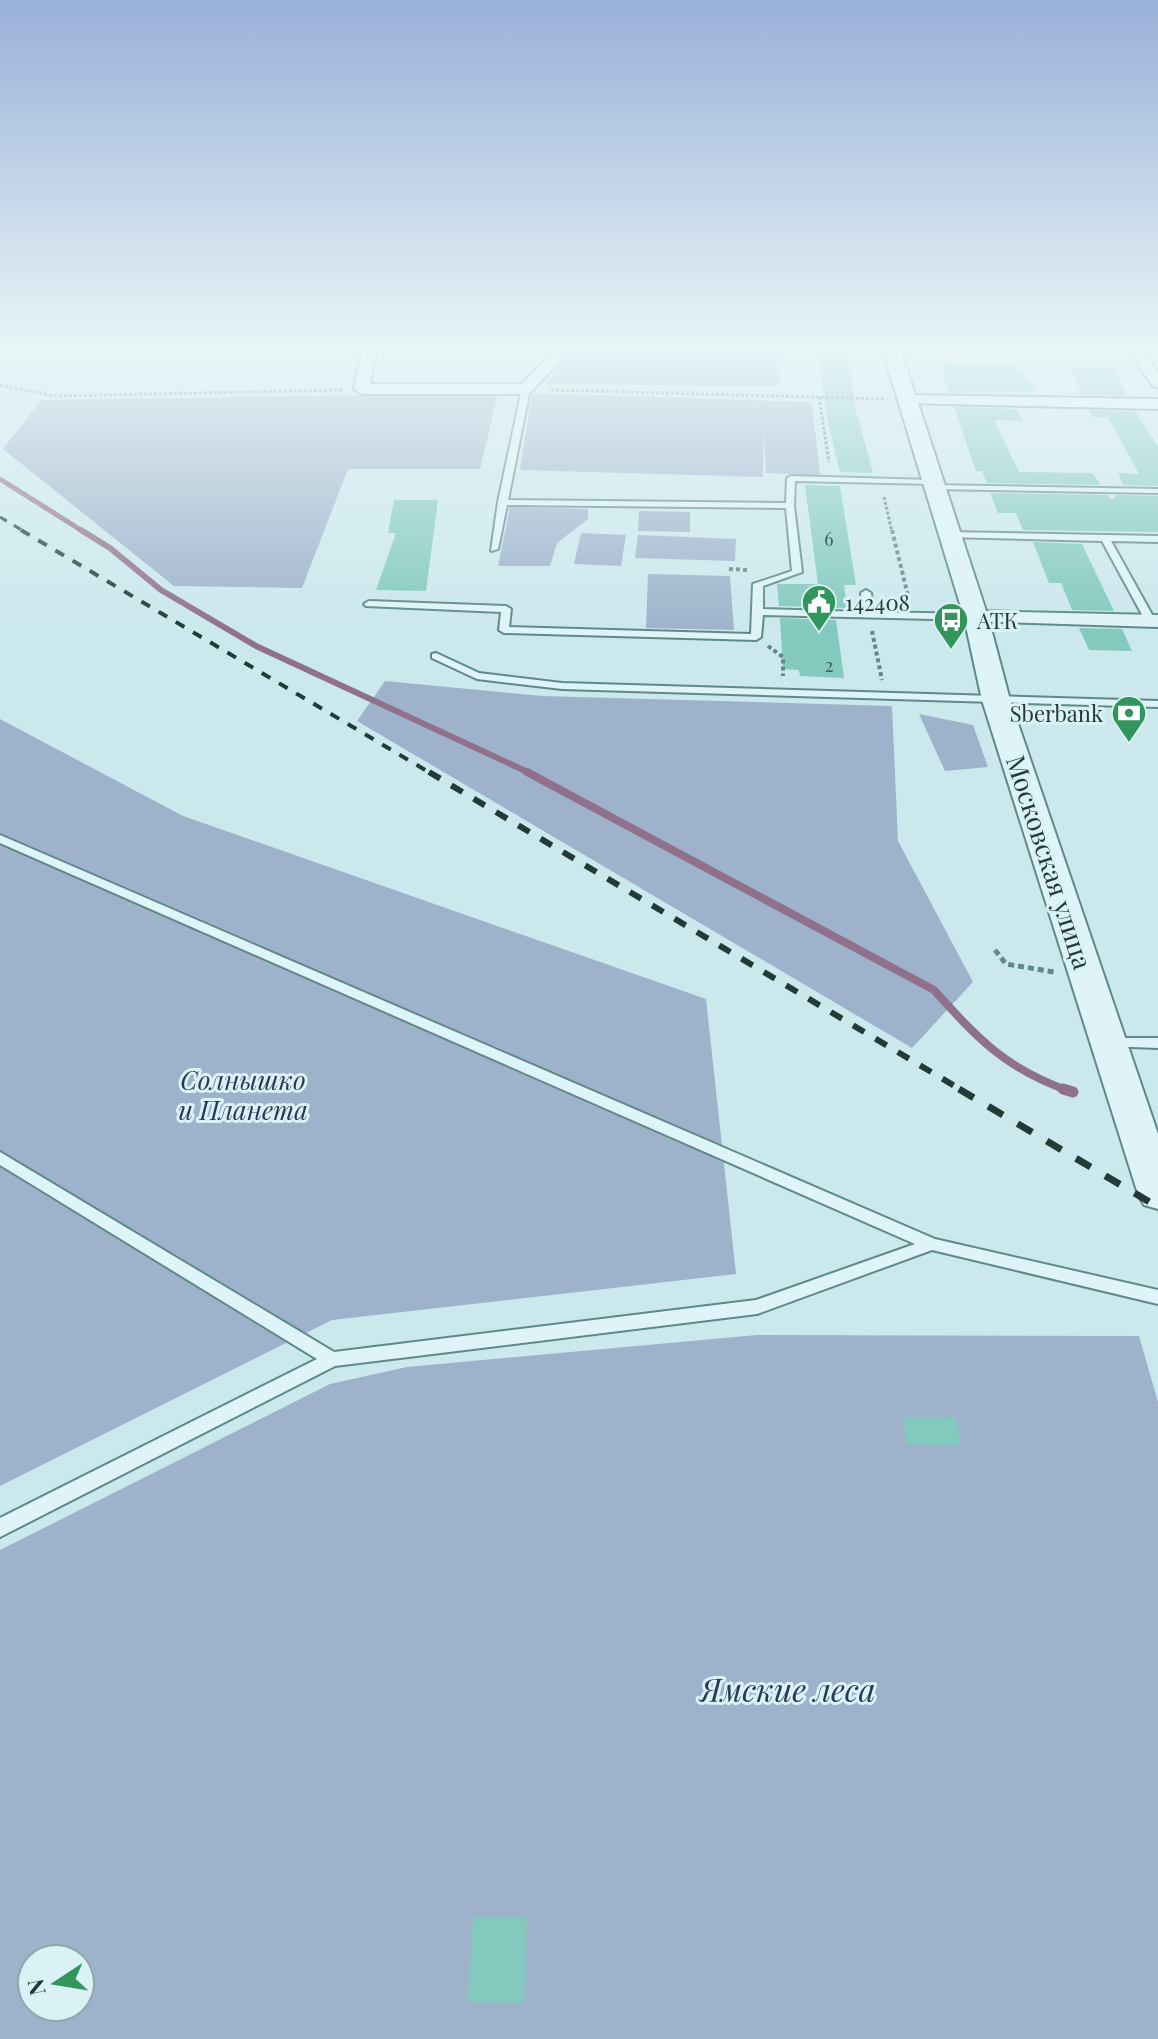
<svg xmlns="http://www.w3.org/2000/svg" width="1158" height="2039" viewBox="0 0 1158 2039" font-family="'Playfair Display',serif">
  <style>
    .green { fill: #9eb3cb; fill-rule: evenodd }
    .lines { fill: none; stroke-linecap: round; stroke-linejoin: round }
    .stream-far3 { stroke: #90718b; stroke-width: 5 }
    .stream-far2 { stroke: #90718b; stroke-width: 6 }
    .stream-far1 { stroke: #90718b; stroke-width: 8 }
    .stream { stroke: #90718b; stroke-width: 11 }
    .building { fill: #83c9be }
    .service-casing { stroke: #5f8988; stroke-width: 4 }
    .minor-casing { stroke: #5f8988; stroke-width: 4 }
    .tertiary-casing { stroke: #5f8988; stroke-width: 4 }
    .path-far2 { stroke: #5f8988; stroke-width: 3; stroke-dasharray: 3 2; stroke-linecap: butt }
    .path-far1 { stroke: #5f8988; stroke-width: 4; stroke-dasharray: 4 3; stroke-linecap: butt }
    .path { stroke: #5f8988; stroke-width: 5; stroke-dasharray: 6 4; stroke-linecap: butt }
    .service { fill: #def4f8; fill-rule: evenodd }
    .minor { fill: #def4f8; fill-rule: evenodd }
    .tertiary { fill: #def4f8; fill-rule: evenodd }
    .rail-far3 { stroke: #223b38; stroke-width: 3; stroke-dasharray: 8 8; stroke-linecap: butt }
    .rail-far2 { stroke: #223b38; stroke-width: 4; stroke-dasharray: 10 10; stroke-linecap: butt }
    .rail-far1 { stroke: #223b38; stroke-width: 6; stroke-dasharray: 13 13; stroke-linecap: butt }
    .rail { stroke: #223b38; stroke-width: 7; stroke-dasharray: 17 17; stroke-linecap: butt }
    .labels { text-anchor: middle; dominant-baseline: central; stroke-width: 6; stroke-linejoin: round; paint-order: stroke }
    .far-number-label { font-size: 18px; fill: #3a5e5a }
    .far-poi-label { font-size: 22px; fill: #223b38; stroke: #daf1f5; text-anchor: start }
    .street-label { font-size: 26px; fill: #223b38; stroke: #daf1f5 }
    .park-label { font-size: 26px; font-style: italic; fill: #2a3856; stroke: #daf1f5 }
    .near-park-label { font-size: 32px; font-style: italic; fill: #2a3856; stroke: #daf1f5 }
  </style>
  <rect width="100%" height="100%" fill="#cbe8ed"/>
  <path class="green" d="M576 345H776L780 386 546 384Z
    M498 393 480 469H348L302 588 174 586 3 449 41 400Z
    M532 393 812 402 820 475 766 473 764 430 763 477 520 470Z
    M510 507 588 509V519L557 543 550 566H498Z
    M639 511 690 512V532L638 531Z
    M581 533 626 535 621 566 574 564Z
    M638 535 736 539 735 561 635 558Z
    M648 574 730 576 734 630 646 628Z
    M385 681 542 696 892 706 898 841 973 982 912 1048 357 721Z
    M919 714 973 725 988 767 945 771Z
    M0 719 183 816 706 999 736 1274 332 1320 0 1486Z
    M757 1335 1139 1336 1158 1402V2039H0V1550L330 1384 407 1367ZM32 1959H80V2007H32Z"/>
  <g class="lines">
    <path class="stream-far3" d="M0 479 84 532"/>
    <path class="stream-far2" d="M81 530 110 548 161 590 256 646 532 774"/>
    <path class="stream-far1" d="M527 772 934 990C979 1040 1005 1068 1069 1091"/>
    <path class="stream" d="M1063 1089 1073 1092"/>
  </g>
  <path class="building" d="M817 345H842L847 369H850L855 407 873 473 840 472 828 424Z
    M940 364 1019 366 1036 391 949 393Z
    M1070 367 1113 368 1127 396 1082 395Z
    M954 407 1017 409 1022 421 994 420 1019 472 1092 473 1101 485 987 483 982 471H976Z
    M1089 410 1136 412 1158 447V486L1123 485 1118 473 1139 474 1108 417H1092Z
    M805 485 840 486 856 585H844L847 608 779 606 777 584H818Z
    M990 493 1108 495 1111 500 1118 495 1158 496V532L1023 530 1016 513H998Z
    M394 500H438L426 591 376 590 396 533H388Z
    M1033 542 1082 544 1114 611 1072 610 1061 583H1049Z
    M780 618 836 620 844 678 800 676 799 670 783 669Z
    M1079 628 1122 629 1132 651 1089 650Z
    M902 1417 956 1418 961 1446 907 1444Z
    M473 1917 527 1918 524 2003 468 2002Z"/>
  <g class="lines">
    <g class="service-casing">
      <path id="service" d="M526 387 530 389 508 500 786 503 787 478 791 476 931 480H934V484L795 481 794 506 802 572 763 586V609L864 612 861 593 866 590 871 593 873 612 976 614 981 617 976 620 763 615 761 637 756 640 504 633 499 630 501 612 366 606 364 604 369 601 506 606 511 609 509 627 751 634 753 584 792 571 786 508 507 505 498 549 491 551 498 502 522 389Z
        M930 485 1158 489V493L933 489H930Z
        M949 532 1158 536V542L1111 541 1155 620 1150 623 1145 620 1102 541 946 537 945 535Z
        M436 653 479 673 562 683 1158 701V707L562 689 477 679 432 658V654Z
        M0 835 935 1239 1158 1290V1304L932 1250 757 1314 335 1366 0 1537V1518L317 1359 0 1165V1152L334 1352 756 1300 915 1244 0 843Z
        M1110 1038H1158V1048L1105 1046 1103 1043Z"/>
    </g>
    <g class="minor-casing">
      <path id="minor" d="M363 345H377L370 384H522L560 345H575L531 392 526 394H362L354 389Z
        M1124 345H1138L1158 372V388L1153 386Z
        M908 395 1158 399V409L902 403 900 400Z
        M976 611 1158 615V627L969 621 966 617 969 613Z"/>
    </g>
    <g class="tertiary-casing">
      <path id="tertiary" d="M881 345H899L988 617 1010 700 1158 1134V1209L1144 1205 1138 1194 982 700 964 617Z"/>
    </g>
    <path class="path-far2" d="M0 385 55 396 342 390
      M551 390 885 399
      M819 397 829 462
      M884 497 892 532"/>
    <path class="path-far1" d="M892 530 909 600
      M729 569 748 570
      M872 631 882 680
      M768 646 783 657V676"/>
    <path class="path" d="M995 950 1006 964 1054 972"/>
    <use href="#service" class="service"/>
    <use href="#minor" class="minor"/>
    <use href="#tertiary" class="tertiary"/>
    <path class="rail-far3" d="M0 517 25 532"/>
    <path class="rail-far2" d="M21 530 432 774"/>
    <path class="rail-far1" d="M429 772 963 1091"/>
    <path class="rail" d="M959 1089 1158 1207"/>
  </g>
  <linearGradient id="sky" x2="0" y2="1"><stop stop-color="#99b0d8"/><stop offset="0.55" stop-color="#e8f5f7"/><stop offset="1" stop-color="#e8f5f7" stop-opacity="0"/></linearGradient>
  <rect width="1158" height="630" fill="url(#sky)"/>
  <defs>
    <g id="civic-pin" transform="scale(1.8)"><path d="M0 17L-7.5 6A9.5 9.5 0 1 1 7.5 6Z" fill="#32955c" stroke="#daf1f5"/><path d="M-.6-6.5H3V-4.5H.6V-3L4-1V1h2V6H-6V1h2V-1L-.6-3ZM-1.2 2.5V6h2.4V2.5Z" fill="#fff"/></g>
    <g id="bus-pin" transform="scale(1.8)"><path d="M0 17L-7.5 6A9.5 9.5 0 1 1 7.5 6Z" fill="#32955c" stroke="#daf1f5"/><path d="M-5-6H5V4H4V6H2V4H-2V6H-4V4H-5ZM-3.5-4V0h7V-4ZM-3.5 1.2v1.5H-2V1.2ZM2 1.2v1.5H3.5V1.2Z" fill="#fff"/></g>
    <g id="bank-pin" transform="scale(1.8)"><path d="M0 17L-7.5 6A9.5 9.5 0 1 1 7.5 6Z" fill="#32955c" stroke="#daf1f5"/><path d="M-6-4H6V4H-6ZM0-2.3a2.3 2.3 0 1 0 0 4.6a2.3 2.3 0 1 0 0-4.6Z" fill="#fff"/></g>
  </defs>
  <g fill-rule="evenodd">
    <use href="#civic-pin" x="819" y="602"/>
    <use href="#bus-pin" x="951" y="620"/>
    <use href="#bank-pin" x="1129" y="713"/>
  </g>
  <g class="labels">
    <g class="far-number-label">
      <text x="829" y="539">6</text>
      <text x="829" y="665">2</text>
    </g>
    <g class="far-poi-label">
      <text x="845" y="602">142408</text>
      <text x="977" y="620">АТК</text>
      <text x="1103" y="713" text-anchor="end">Sberbank</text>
    </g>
    <g class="street-label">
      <text transform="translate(1050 862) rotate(72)">Московская улица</text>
    </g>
    <g class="park-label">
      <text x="243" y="1079">Солнышко<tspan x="243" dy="30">и Планета</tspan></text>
    </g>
    <g class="near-park-label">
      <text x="788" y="1688">Ямские леса</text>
    </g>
  </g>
  <g transform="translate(56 1983) rotate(258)"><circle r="38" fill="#daf1f5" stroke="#90a8a9" stroke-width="2"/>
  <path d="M0-6L14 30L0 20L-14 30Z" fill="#32955c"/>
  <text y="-12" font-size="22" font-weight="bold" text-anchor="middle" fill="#223b38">N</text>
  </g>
</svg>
